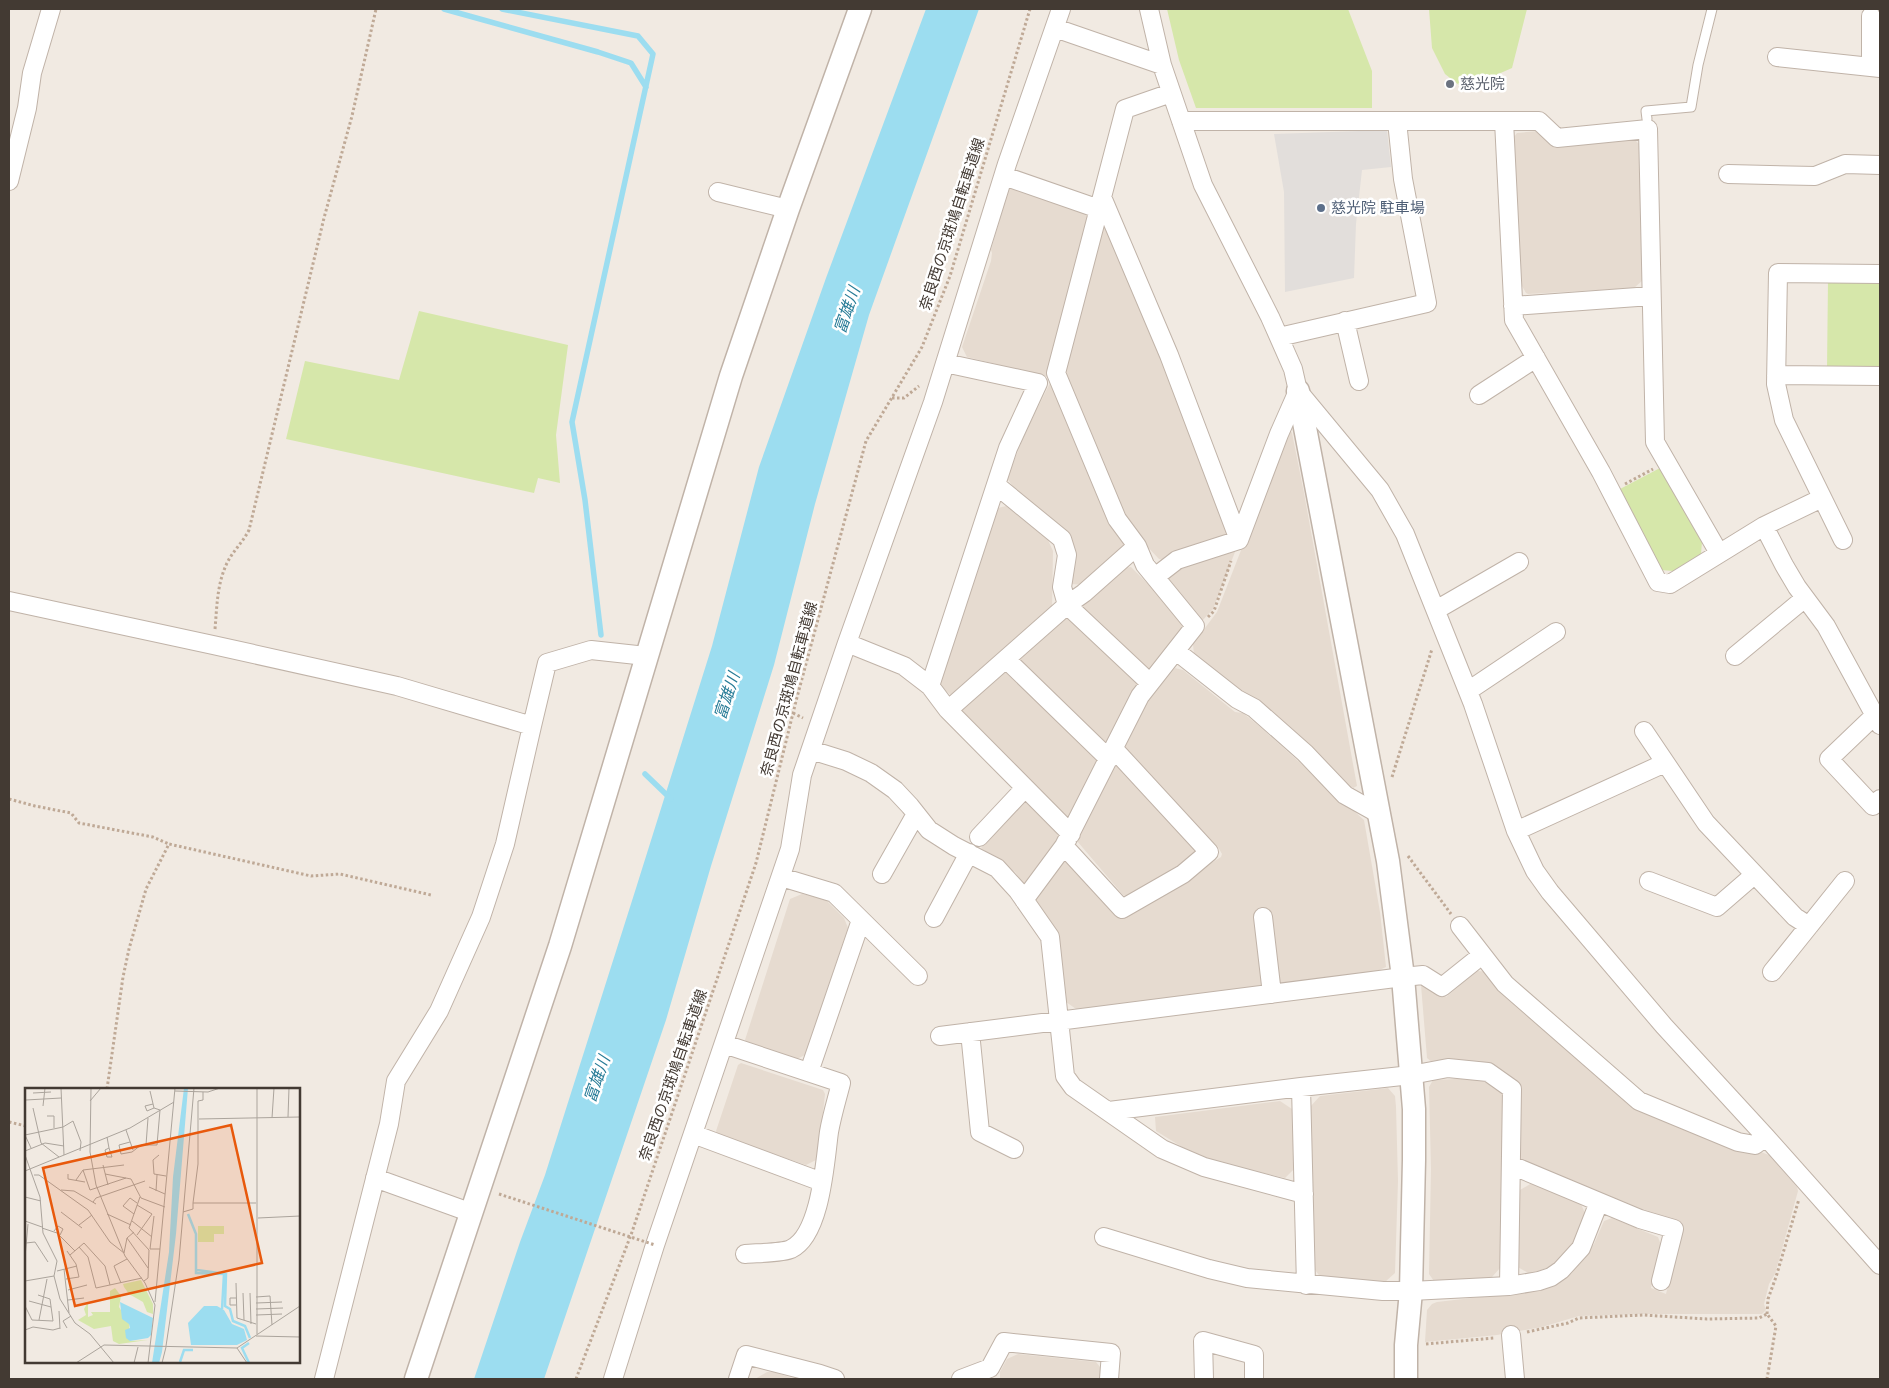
<svg xmlns="http://www.w3.org/2000/svg" width="1889" height="1388" viewBox="0 0 1889 1388" font-family="Roboto,'Noto Sans JP',sans-serif">
  <style>
    .residential { fill: #e6dbd0 }
    .green { fill: #d6e7aa }
    .parking { fill: #e2dedb }
    .water { fill: #9cddf0 }
    .lines { fill: none; stroke-linecap: round; stroke-linejoin: round }
    .stream { stroke: #9cddf0; stroke-width: 5.5 }
    .service-casing { stroke: #c0b3a8; stroke-width: 11 }
    .minor-casing { stroke: #c0b3a8; stroke-width: 20 }
    .tertiary-casing { stroke: #c0b3a8; stroke-width: 25 }
    .path { stroke: #bfa996; stroke-width: 3; stroke-dasharray: 2.5 2.5; stroke-linecap: butt }
    .service { stroke: #fff; stroke-width: 9 }
    .minor { stroke: #fff; stroke-width: 18 }
    .tertiary { stroke: #fff; stroke-width: 22 }
    .path-bridge { stroke: #bfa996; stroke-width: 3; stroke-dasharray: 2.5 2.5; stroke-linecap: butt }
    .worship-dot { fill: #6b7280; stroke: #fff; stroke-width: 2 }
    .service-dot { fill: #5c6f8a; stroke: #fff; stroke-width: 2 }
    .labels { text-anchor: middle; dominant-baseline: central; stroke-width: 5; stroke-linejoin: round; paint-order: stroke }
    .worship-label { font-size: 15px; fill: #5b616d; stroke: #fff; text-anchor: start }
    .service-label { font-size: 15px; fill: #4e5e75; stroke: #fff; text-anchor: start }
    .street-label { font-size: 15px; fill: #433a33; stroke: #fff }
    .water-label { font-size: 16px; font-style: italic; fill: #287c97; stroke: #fff }
    .inset-river { fill: none; stroke: #9cddf0; stroke-width: 2.5 }
    .inset-road { fill: none; stroke: #aba49c; stroke-width: 1 }
    .view { fill: #e8590c; fill-opacity: 0.15; stroke: #e8590c; stroke-width: 2.5 }
    .inset-edge { fill: none; stroke: #433a33; stroke-width: 2.5 }
  </style>
  <rect width="100%" height="100%" fill="#f1eae2"/>
  <path class="residential" d="M1538 131 1553 147 1556 148 1633 138 1640 145 1643 280 1634 288 1528 294 1526 293 1522 286 1513 138 1517 133Z
    M1009 187 1085 213 1089 218 1051 376 1048 377 967 357 962 347 991 261 992 253 991 250Z
    M1105 222 1232 532 1164 560 1159 559 1126 524 1065 371 1103 223Z
    M1052 379 1077 436 1113 530 1125 544V549L1083 585 1072 584 1070 581 1071 546 1016 491 1007 478 1026 431Z
    M1290 430 1292 433 1304 493 1357 786 1351 789 1194 655 1193 644 1217 612 1287 432Z
    M1006 506 1048 540 1053 551 1052 610 952 696 938 684 994 512 998 508Z
    M1234 547 1235 552 1213 609 1202 621 1164 581 1163 575Z
    M1131 567 1175 611 1185 625 1149 672 1084 613 1082 604 1124 568Z
    M1064 619H1071L1137 682 1138 690 1110 738 1105 742 1019 659V656Z
    M1175 668 1183 670 1235 712 1243 713 1259 726 1364 820 1380 912 1386 967 1373 973 1079 1011 1066 1002 1056 930 1035 899 1064 857 1126 916 1221 857 1222 854 1218 847 1125 751 1123 746 1140 711Z
    M1004 670H1008L1096 755 1098 762 1071 816 1068 818H1065L955 712Z
    M1116 762 1198 853 1128 897 1123 895 1077 841V836Z
    M1027 802 1056 831 1059 839 1025 886 1015 872 981 848 1020 804Z
    M802 894 825 899 844 918 848 928 805 1055 795 1060 748 1045 745 1040 790 899Z
    M1477 971 1492 972 1636 1107 1769 1155 1797 1187 1798 1191 1784 1242 1775 1274 1769 1284 1764 1304 1766 1310 1762 1314H1643L1579 1316 1542 1327 1497 1335 1425 1342 1427 1310 1432 1304 1437 1302 1532 1291 1557 1284 1572 1273 1594 1244 1604 1221 1612 1218 1658 1237 1661 1245 1651 1288 1666 1294 1683 1228 1521 1160 1520 1084 1480 1061 1434 1064 1427 1058 1421 985 1446 997Z
    M741 1063 823 1090 825 1094 818 1159 806 1165 718 1135 716 1131 738 1065Z
    M1477 1078 1504 1092 1500 1268 1492 1277 1436 1284 1429 1274 1431 1169 1429 1087 1433 1080Z
    M1388 1088 1395 1096 1396 1107 1398 1181 1395 1273 1385 1282 1321 1278 1313 1267 1310 1107 1320 1096Z
    M1280 1101 1292 1109 1294 1169 1285 1178 1216 1162 1187 1150 1156 1131 1155 1117Z
    M1532 1183 1581 1204 1587 1218 1579 1236 1555 1265 1530 1274 1516 1266 1520 1190Z
    M1018 1354 1096 1362 1104 1372V1379H1000V1372L1007 1359Z
    M767 1372H774L795 1379H755Z"/>
  <path class="green" d="M1167 9H1348L1372 71V108H1196L1179 60Z
    M1429 9H1527L1512 68 1464 89 1445 74 1432 48Z
    M1828 280H1880V371L1827 369Z
    M419 311 568 345 556 435 560 483 538 478 534 493 286 439 305 361 399 380Z
    M1660 468 1702 542 1701 554 1673 571 1661 570 1620 489Z"/>
  <path class="parking" d="M1387 130 1391 167 1362 170 1356 224 1354 278 1285 292 1284 192 1274 134Z"/>
  <path class="water" d="M926 9H979L869 315 815 504 774 665 711 866 666 1020 544 1379H474L520 1242 545 1175 637 885 712 646 759 467 826 278Z"/>
  <g class="lines">
    <path class="stream" d="M444 9 598 52 631 63 646 87
      M502 9 638 36 653 54 572 422 585 500 601 635
      M645 774 671 799"/>
    <g class="service-casing">
      <path id="service" d="M1647 119 1646 111 1691 107 1698 65 1712 9"/>
    </g>
    <g class="minor-casing">
      <path id="minor" d="M1149 9 1162 65 1203 185 1270 317 1293 369 1298 391 1380 490 1405 534 1473 704 1516 831 1535 871 1550 892 1664 1026 1766 1137 1880 1265
        M1055 28 1162 65
        M1777 57 1880 68
        M1871 67V16
        M1181 121H1539L1557 138 1648 129 1655 442 1719 553
        M1504 121 1514 320 1601 472 1658 582 1670 584 1764 526 1822 498
        M1728 174 1815 176 1845 164 1880 165
        M1004 176 1099 209
        M9 181 27 108 32 73 51 9
        M718 192 788 209
        M1102 197 1169 355 1239 540
        M1513 306 1651 296
        M1345 321 1359 381
        M1279 337 1427 303 1403 179 1397 121
        M1776 375 1880 376
        M1479 395 1536 358
        M996 485 1062 539 1067 555 1062 587 1067 605 1150 683
        M1764 526 1784 565 1797 587 1826 626 1880 725
        M1239 540 1279 434 1298 391
        M1843 540 1784 420 1776 384 1778 273 1880 274
        M1155 577 1177 560 1239 540
        M9 601 213 645 397 686 532 726 547 663 591 650 646 656
        M1436 610 1519 562
        M847 643 904 666 930 686 948 710
        M1176 651 1237 699 1254 708 1305 753 1345 795 1379 814
        M1735 656 1805 598
        M1006 659 1109 759
        M930 686 1008 448 1038 383 945 363
        M1468 691 1556 632
        M1874 716 1829 759 1873 806 1880 799
        M1644 731 1706 823 1795 917 1809 926
        M811 750 846 761 871 773 895 790 910 806 929 830 954 846 997 868 1018 891 1050 937 1065 1076 1073 1087 1162 1149 1204 1167 1304 1194
        M1516 831 1665 763
        M1071 834 948 710 1067 605 1084 593 1137 546
        M979 837 1025 788
        M1064 846 1122 909 1183 874 1209 852 1114 749
        M882 874 916 814
        M781 877 834 893 918 976
        M1649 881 1717 907 1754 875
        M1024 900 1064 846 1140 696 1195 626 1145 565 1137 546 1117 519 1056 373 1125 109 1171 93
        M1263 917 1272 994
        M934 918 969 853
        M1460 926 1505 984 1639 1101 1738 1142 1755 1145 1766 1137
        M1772 972 1845 881
        M970 1032 980 1132 1014 1149
        M940 1036 1403 977 1423 975 1442 987 1482 955
        M724 1044 841 1083C837 1099 832 1115 829 1132 825 1161 821 1235 791 1249 783 1253 756 1253 745 1254
        M809 1072 861 920
        M1301 1087 1306 1285
        M1109 1111 1301 1087 1411 1075 1448 1068 1488 1072 1512 1089 1509 1286
        M693 1134 822 1182
        M1511 1165 1640 1219 1674 1229 1661 1281
        M375 1178 472 1213
        M1104 1237 1209 1269 1247 1278 1383 1291H1411L1509 1286 1539 1281 1551 1277 1561 1270 1581 1248 1599 1202
        M1511 1335 1515 1379
        M324 1379 389 1124 396 1081 439 1011 481 917 505 844 532 726
        M613 1379 655 1245 790 849 802 775 847 643 933 402 1007 164 1061 9
        M738 1379 746 1355 820 1374 835 1379
        M961 1379 990 1368 1004 1342 1111 1353 1109 1379
        M1204 1379 1203 1341 1254 1355V1379"/>
    </g>
    <g class="tertiary-casing">
      <path id="tertiary" d="M1298 391 1388 861 1403 977 1414 1109V1160L1411 1291 1406 1345V1379
        M416 1379 560 946 731 376 788 209 860 9"/>
    </g>
    <path class="path" d="M892 398H904L919 386
      M1625 484 1653 469
      M1208 617 1214 611 1231 561
      M215 629C217 606 217 584 227 563 233 551 243 542 249 530L324 218 352 116 376 9
      M793 713 803 718
      M1392 777 1432 649
      M9 799 35 806 71 813 79 823 153 837 169 844
      M1408 856 1451 914
      M107 1089 123 977 129 949 146 889 169 844 311 876 340 874 431 895
      M9 1122 26 1126
      M1767 1314 1768 1299 1776 1277 1799 1199
      M1527 1332 1568 1323 1579 1318 1643 1315 1707 1319 1759 1318 1767 1314 1776 1326 1767 1379
      M1426 1344 1494 1338
      M576 1379 632 1232 756 863 796 701 866 441 922 347 950 276 1030 9"/>
    <use href="#service" class="service"/>
    <use href="#minor" class="minor"/>
    <use href="#tertiary" class="tertiary"/>
    <path class="path-bridge" d="M499 1194 655 1245"/>
  </g>
  <circle class="worship-dot" cx="1450" cy="84" r="5"/>
  <circle class="service-dot" cx="1321" cy="208" r="5"/>
  <g class="labels">
    <g class="worship-label">
      <text x="1460" y="84">慈光院</text>
    </g>
    <g class="service-label">
      <text x="1331" y="208">慈光院 駐車場</text>
    </g>
    <g class="street-label">
      <text transform="translate(952 224) rotate(-72)">奈良西の京斑鳩自転車道線</text>
      <text transform="translate(789 689) rotate(-75)">奈良西の京斑鳩自転車道線</text>
      <text transform="translate(673 1075) rotate(-71)">奈良西の京斑鳩自転車道線</text>
    </g>
    <g class="water-label">
      <text transform="translate(847 310) rotate(-71)">富雄川</text>
      <text transform="translate(727 696) rotate(-72)">富雄川</text>
      <text transform="translate(597 1079) rotate(-71)">富雄川</text>
    </g>
  </g>
  <g transform="translate(25 1088)">
    <rect width="275" height="275" fill="#f1eae2"/>
    <path d="M173 138H199V146H189V154H173ZM116 192 128 216V226L122 224 118 214 104 206 99 199 98 196ZM90 200 96 208 94 219 104 235 105 253 123 252 94 256 88 253 86 238 69 241 53 232 61 227 59 221 63 214V229L68 227 66 224H85V203Z" fill="#d6e7aa"/>
    <path d="M159 0H163L151 146 137 264 134 275H127L144 164 148 89ZM95 214 128 230 126 247 123 250 105 253 101 250 100 242 105 240 104 236 97 231ZM179 218H192L199 222 207 236 219 241 222 252 212 257H166L163 235Z" fill="#9cddf0"/>
    <path class="inset-river" d="M163 126 171 146V185L199 186 197 221M172 182 201 186 200 218 205 221 208 233 220 238 225 250M155 274 159 262H168M224 275 217 260 224 255"/>
    <path class="inset-road" d="M36 0 39 67M66 0 65 64 71 97 100 168 120 195 130 217 123 275M150 3 183 4 195 0M8 5 26 4M1 12 36 10M65 13 76 0M128 16 120 18 122 23 129 20M18 18 20 0M8 20 16 55 34 69M22 28H29V40M263 29 264 0M247 30 249 0M174 31 275 29M101 42 108 62M82 49 84 60 87 69H82L80 62 84 60M105 54 94 57 96 66 107 64 116 57H132L135 22 129 20 125 3M121 57 123 30M6 60 0 47 38 39 48 33 56 54 55 63M0 63 20 55 39 58M0 67 15 109 18 145 32 173 29 188 35 211 50 235 65 246 89 275M134 67 128 72 129 86 141 88M78 77 83 97M58 82 65 102 101 90M0 83 105 40 149 14M43 86V91L60 94M80 86 106 91 116 110 140 119M9 87H14L63 122 85 154 99 165M51 92 58 82 99 77M124 99 140 106M36 102 49 103 71 116M131 103 132 87M0 109 16 113M115 109 104 140 124 162 123 190 119 193M68 114 71 110 120 93M168 115 173 76V13L178 12V4M112 117 127 126 112 147M36 124 57 140M158 124 168 121V115H231M82 126 106 137M109 126 98 118 105 110 112 115M129 128 125 161H135M233 130 275 128M0 133 17 139M107 133 127 149M54 137 67 127M17 140 32 145 50 163M29 143 33 138 38 141 35 147M102 150 123 180M1 155 10 154 23 174M54 159 63 169 71 200 117 190M99 165 102 150 109 144M45 167 59 155 80 178 85 197M0 169 3 136M39 181 44 225M32 183 52 178M41 191 54 189 51 176 42 163M0 193 29 188M96 195 89 178 102 171M211 195 212 230 231 236M43 202 62 197M218 205 219 232M225 205 226 236M231 209 245 208 247 237M211 210H205V217H211M43 212 59 210M4 213 26 219M130 214 150 0M231 215 257 214M0 218 7 232 28 233 25 211 13 207M231 221 258 220M34 223 35 241M231 227 257 226M14 232 22 191M42 240 38 233 46 228M0 242 8 239 28 242 35 240M232 246V0M231 248 275 249M141 258 154 172 169 0M212 260 222 275M51 275 79 257 212 260 275 218M109 275 113 259M137 275 141 259"/>
    <path class="view" d="M206 37 237 175 50 218 18 80Z"/>
    <rect width="275" height="275" class="inset-edge"/>
  </g>
  <rect width="1889" height="1388" fill="none" stroke="#433a33" stroke-width="20"/>
</svg>
